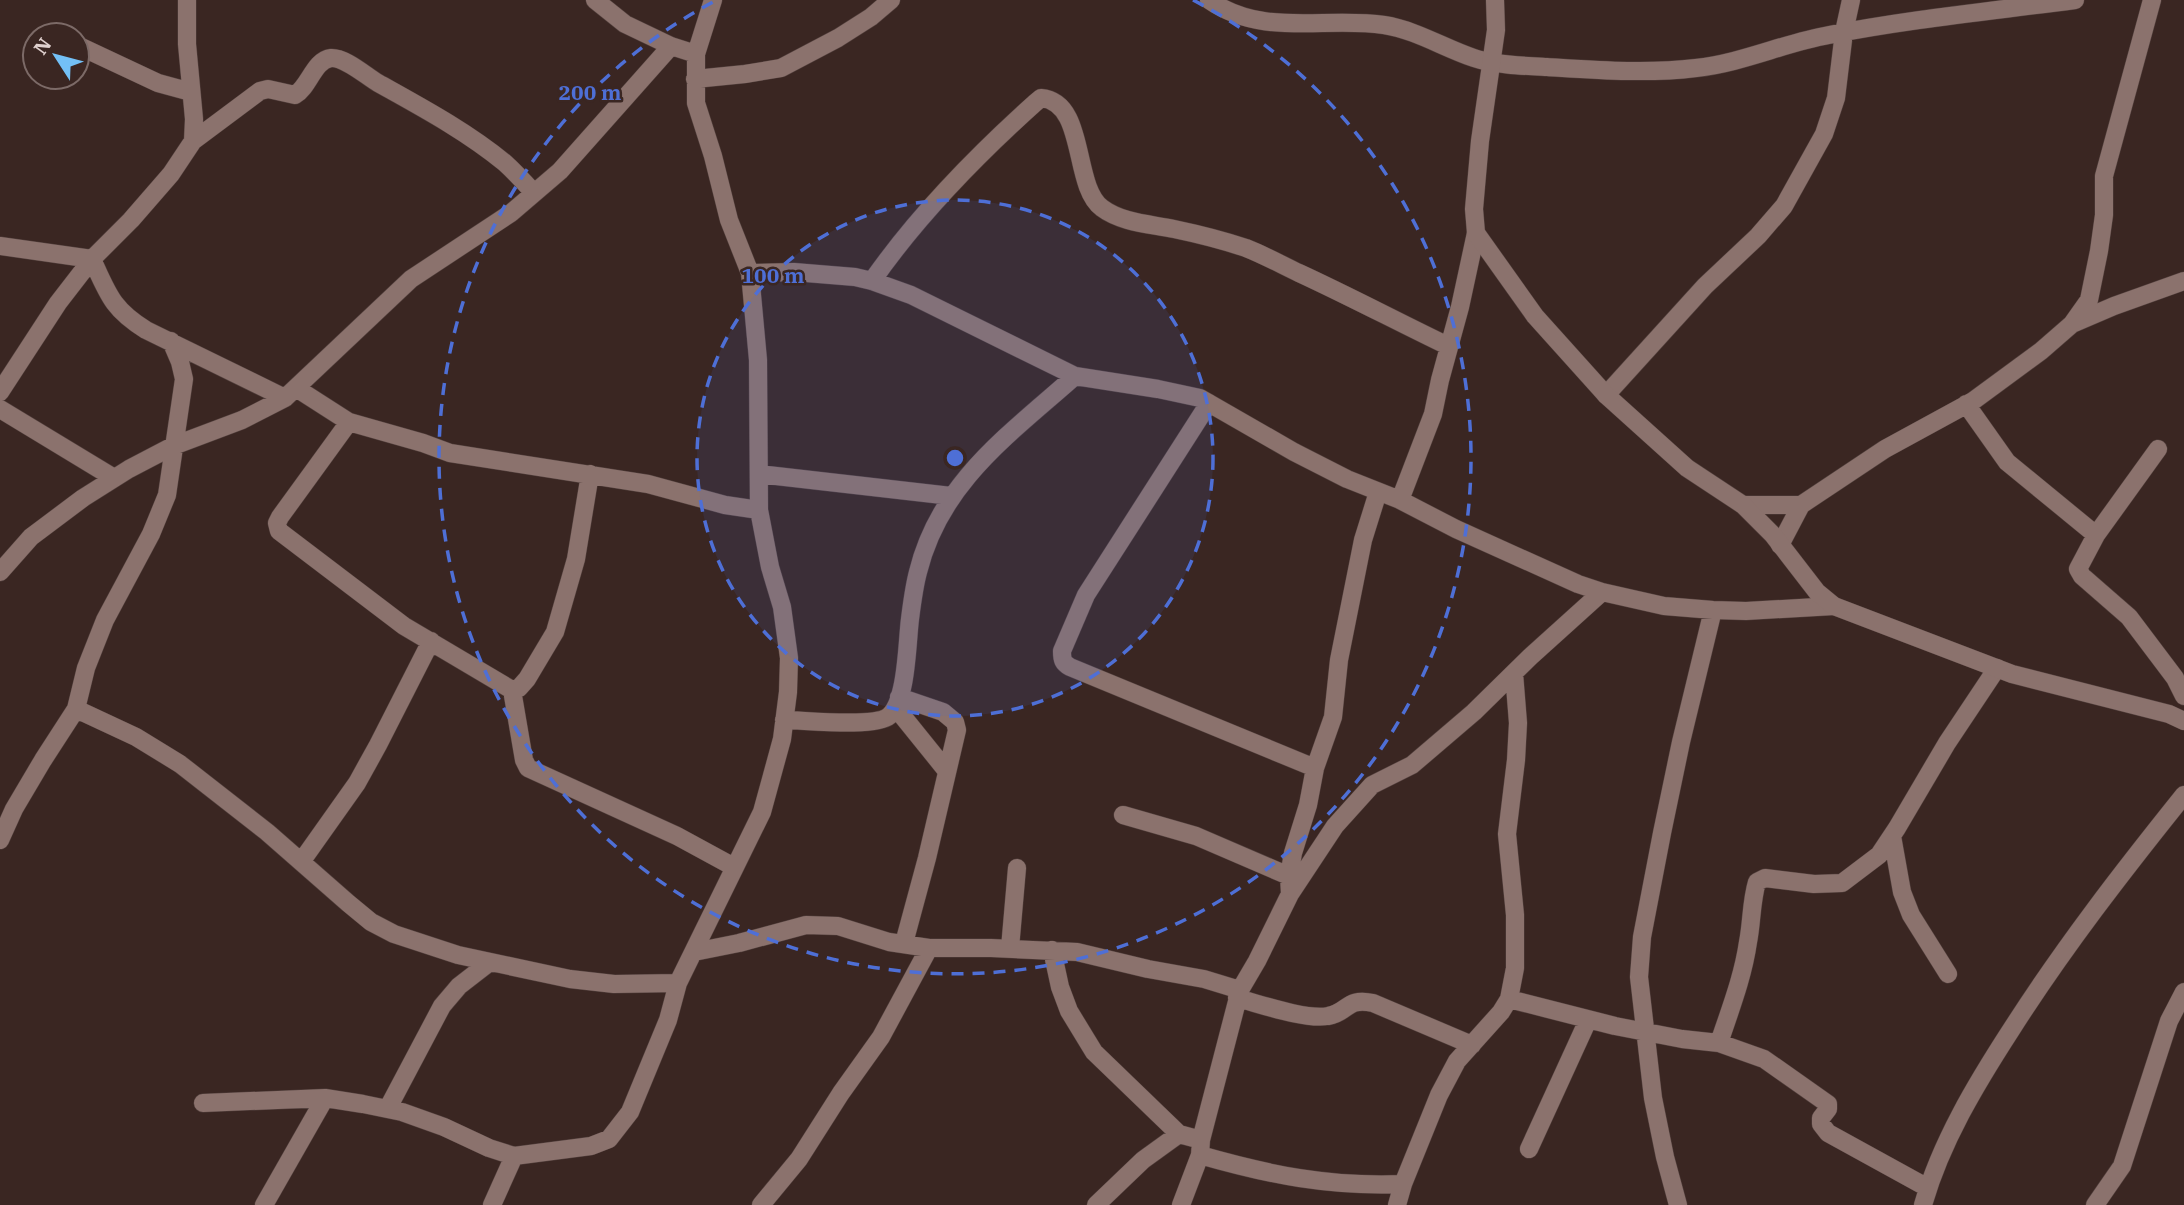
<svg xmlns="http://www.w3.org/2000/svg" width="2184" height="1205" viewBox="0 0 2184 1205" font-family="'IBM Plex Serif',serif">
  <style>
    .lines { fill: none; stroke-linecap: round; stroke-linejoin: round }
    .minor-casing { stroke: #53413e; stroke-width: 19 }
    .tertiary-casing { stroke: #53413e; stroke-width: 19 }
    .minor { stroke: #8b726d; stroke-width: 18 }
    .tertiary { stroke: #8b726d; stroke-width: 18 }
    .ring { fill: none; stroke: #4e6fd6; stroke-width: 3.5; stroke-dasharray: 12 9 }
    .centre { fill: #4e6fd6; stroke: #3a2622; stroke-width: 3.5 }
    .ring-label { font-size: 21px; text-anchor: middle; font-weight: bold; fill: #4e6fd6; stroke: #3a2622; stroke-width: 5; stroke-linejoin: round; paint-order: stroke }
  </style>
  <rect width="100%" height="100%" fill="#3a2622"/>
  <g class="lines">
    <g class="minor-casing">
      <path id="minor" d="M187 0V44L194 119 193 141
        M595 0 625 24 671 46 696 54
        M1209 0C1264 38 1324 16 1384 25 1416 30 1444 48 1474 58 1494 65 1526 66 1547 67 1596 70 1647 74 1696 68 1742 63 1784 43 1829 35 1911 19 1993 11 2075 0
        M51 33 56 35
        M77 45 158 83 191 92
        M695 79 745 74 781 68 838 38 871 17 891 0
        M0 246 92 259C108 294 112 309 146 330L285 398
        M750 273 794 272 855 277 872 281 911 295 1075 376 1158 389 1200 398 1294 452 1347 479 1400 500 1456 529 1578 584 1602 592 1664 606 1713 610 1746 611 1834 606
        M872 281C918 215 975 157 1035 103L1041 98C1087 102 1072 186 1102 208 1122 223 1151 224 1174 229 1198 234 1222 240 1246 248 1264 255 1282 265 1299 273 1349 296 1398 322 1448 346
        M2072 324 2114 306 2184 281
        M296 388 349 422 423 443 450 453 648 484 725 505 759 510
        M0 392 58 303 92 259 131 220 171 174 193 141 260 91 268 89 295 95C309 87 314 60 331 58 345 57 366 76 378 83 421 107 466 131 505 163 515 172 525 183 534 193
        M1606 395 1705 286 1758 236 1784 206 1824 134 1836 98 1844 32 1851 0
        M1209 403 1086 595 1062 651C1062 660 1063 663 1070 667L1315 768
        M1966 404 2007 462 2096 535
        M0 409 114 478
        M349 422 280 517 277 523 279 531 404 626 512 690 519 688 527 679 555 632 576 559 590 474
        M2158 449 2096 535 2078 569 2082 576 2129 617 2175 678 2184 696
        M759 474 951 496
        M1400 500 1433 414 1440 380 1460 307 1476 233
        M1743 505H1801
        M1780 545 1801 505 1885 449 1973 401 2041 351 2072 324 2089 300 2099 251 2104 215V176L2152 0
        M0 572 31 537 83 498 129 469 173 446 242 420 285 398 411 279 511 213 560 171 671 46
        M512 690 524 760 528 768 677 836 734 867
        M899 697 943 712 955 722 957 730 927 858 904 943
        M896 708 946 770
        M76 709 136 737 180 764 267 832 348 903 371 922 394 934 458 955 570 979 614 984 678 983
        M784 720C804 720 875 728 889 716 907 701 907 642 910 619 912 603 914 587 918 572 940 482 1010 434 1075 376
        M1123 815 1196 836 1289 876
        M1892 836 1902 892 1911 915 1948 974
        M0 840 14 809 43 760 76 709 86 668 105 620 151 534 167 495 184 379 180 362 171 341
        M301 862 357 783 378 745 431 641
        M1290 894 1289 876 1293 853 1308 805 1315 768 1333 717 1339 660 1363 540 1378 492
        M1010 948 1017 868
        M1052 950 1060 987 1069 1011 1094 1052 1179 1134 1201 1140
        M694 952 739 943 806 925 838 926 889 942 929 948H991L1077 952 1148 969 1204 979 1240 990
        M1237 998C1260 1004 1305 1020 1328 1016 1348 1013 1346 997 1373 1003L1472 1045
        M1509 999 1615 1026 1682 1039 1719 1043 1764 1059 1828 1104V1109L1821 1118V1124L1828 1133 1928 1188
        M1719 1043C1730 1010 1743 977 1748 942 1752 922 1751 902 1757 882L1765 878 1814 884 1842 883 1879 855 1897 828 1947 743 1997 668
        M203 1103 325 1098 363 1104 402 1112 444 1127 489 1148 514 1156 591 1146 609 1139 630 1112 668 1020 678 983 762 812 782 739 788 692 789 658 782 607 770 567 759 510 758 360 750 273 729 220 713 156 696 103V54L713 0
        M388 1108 442 1006 459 986 490 962
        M1529 1149 1588 1020
        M1200 1155C1270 1175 1329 1187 1403 1184
        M264 1205 325 1098
        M492 1205 514 1156
        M761 1205 799 1159 841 1093 881 1037 929 948
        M1096 1205 1143 1160 1179 1134
        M1181 1205 1200 1155 1201 1140 1240 990 1257 961 1290 894 1335 826 1372 785 1412 765 1474 712 1530 657 1602 592
        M1397 1205 1403 1184 1439 1095 1457 1061 1501 1012 1509 999 1515 968V915L1507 834 1516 760 1518 723 1514 673
        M1678 1205 1665 1157 1653 1098 1639 977 1642 937 1662 833 1681 742 1713 610
        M1923 1205C1941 1142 1976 1084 2011 1030 2064 947 2123 871 2184 795
        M2095 1205 2122 1166 2169 1021 2184 992"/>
    </g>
    <g class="tertiary-casing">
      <path id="tertiary" d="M1495 0 1496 30 1480 141 1474 209 1476 233 1535 316 1606 395 1687 468 1743 505 1773 535 1817 592 1834 606 2012 674 2169 714 2184 721"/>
    </g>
    <use href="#minor" class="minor"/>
    <use href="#tertiary" class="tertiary"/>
  </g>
  <circle cx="955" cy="458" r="258" fill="#4e6fd6" fill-opacity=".12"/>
  <g class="ring">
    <circle cx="955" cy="458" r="258"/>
    <path d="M1193 0A516 516 0 1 1 717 0"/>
  </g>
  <circle cx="955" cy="458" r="10" class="centre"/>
  <g class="ring-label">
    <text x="590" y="100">200 m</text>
    <text x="773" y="283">100 m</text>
  </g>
  <g transform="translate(56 56) rotate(306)"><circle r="33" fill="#3a2622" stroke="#7c6a67" stroke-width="2"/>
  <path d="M0-5L12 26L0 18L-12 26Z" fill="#73c0f6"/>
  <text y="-10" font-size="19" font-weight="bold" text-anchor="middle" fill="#e0d1cf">N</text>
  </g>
</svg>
